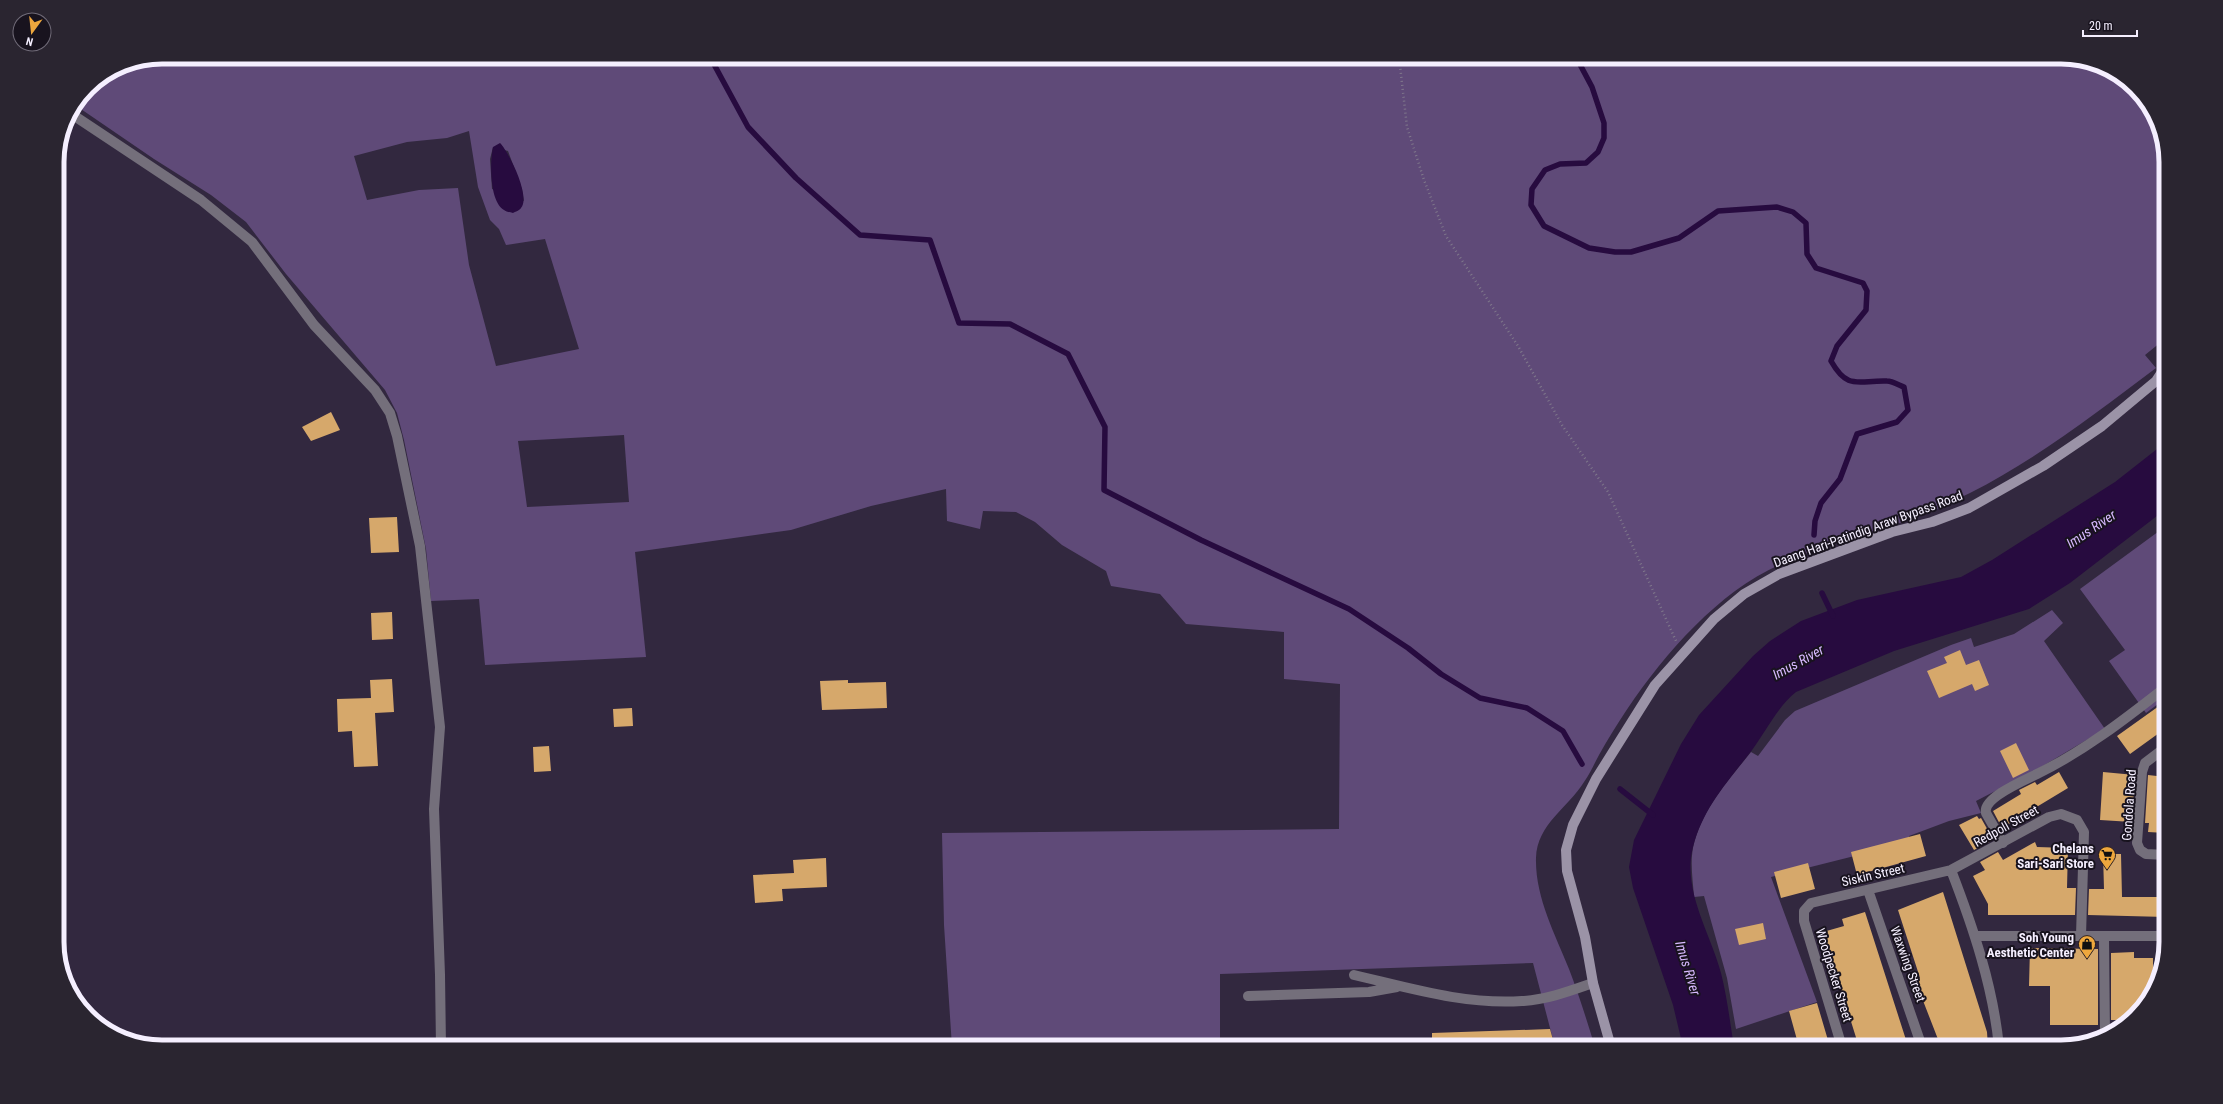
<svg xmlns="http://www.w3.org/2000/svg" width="2223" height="1104" viewBox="0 0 2223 1104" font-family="'Roboto Condensed',sans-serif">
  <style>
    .green { fill: #5f4a78; fill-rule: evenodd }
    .water { fill: #270b3f }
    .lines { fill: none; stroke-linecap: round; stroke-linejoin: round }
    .stream { stroke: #270b3f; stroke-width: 5.5 }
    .building { fill: #d6a86b }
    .path { stroke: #7f778b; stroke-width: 2.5; stroke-dasharray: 1 3; stroke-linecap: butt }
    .lane { stroke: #746f7b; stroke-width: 10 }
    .street { stroke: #746f7b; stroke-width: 10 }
    .secondary { stroke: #9b93a7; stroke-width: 10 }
    .labels { text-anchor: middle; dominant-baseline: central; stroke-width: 4; stroke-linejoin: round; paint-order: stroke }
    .street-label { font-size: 13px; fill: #f5efff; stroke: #18131e }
    .poi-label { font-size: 13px; font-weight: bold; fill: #f5efff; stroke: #18131e; text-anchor: end }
    .water-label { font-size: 14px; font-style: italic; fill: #d8baff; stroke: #18131e }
    .rim { fill: none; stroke: #f5efff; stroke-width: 5 }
  </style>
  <rect width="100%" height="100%" fill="#32283f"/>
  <path class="green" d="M162 57H2061L2107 68 2148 103 2166 155V338L2145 355 2156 368C2096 413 2037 459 1970 493 1957 499 1945 506 1933 511 1867 537 1793 548 1735 591 1679 633 1633 695 1599 755 1594 764 1590 774 1584 782 1568 808 1537 824 1536 858 1535 897 1555 934 1569 969 1579 995 1587 1021 1595 1047H1555L1533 963 1220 974V1047H952L944 925 942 833 1339 829 1340 684 1284 679V632L1186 624 1160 594 1111 586 1106 571 1062 545 1035 522 1016 512 983 511 980 529 947 521 946 489 871 506 791 530 635 552 646 657 485 665 479 599 431 601 426 549 404 440 397 413 385 390 286 274 246 222 211 195 154 159 75 105 88 87 122 65ZM469 131 478 187 490 220 499 229 506 245 545 239 579 349 496 366 469 265 458 188 419 190 367 200 354 156 407 142 447 138ZM493 147 508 151 522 189 524 201 492 189 490 159ZM624 435 629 502 527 507 518 441Z
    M2166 526V698L2146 713 2109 661 2125 650 2080 589Z
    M2052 610 2063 623 2044 641 2105 729 2036 770 1976 801 1981 813 1949 821 1909 836 1910 842 1771 877 1817 1002 1736 1029 1727 978 1704 896 1694 897C1693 881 1690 864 1693 848 1701 810 1728 781 1751 752L1758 756 1785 720 1795 711 1951 645 1971 638 1974 647 2014 634Z"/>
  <path class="water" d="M500 143C509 152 531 197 521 208 520 210 515 212 513 213 510 212 506 212 504 210 489 201 490 161 493 147Z
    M2166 442V509L2070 583 2029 609 1894 651 1796 692C1776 708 1765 734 1749 754 1725 785 1703 809 1693 847 1682 890 1710 932 1721 973 1727 997 1730 1022 1734 1047H1683L1673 1005 1633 888 1629 867 1634 840 1681 744 1699 715 1753 656 1770 641 1801 621 1857 600 1961 577 1992 560 2115 482Z"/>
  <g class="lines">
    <path class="stream" d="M710 57 748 127 796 178 860 235 930 240 959 323 1010 324 1068 354 1105 427 1104 490 1201 540 1349 609 1408 648 1441 674 1480 698 1527 708 1563 731 1582 764
      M1576 57 1592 87 1604 123V138L1598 152 1586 163 1560 164 1545 170 1532 189 1531 205 1544 226 1589 248 1615 252H1631L1679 238 1718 211 1777 207 1793 212 1806 223 1807 254 1816 268 1863 283 1867 291 1866 310 1837 346 1831 361C1848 391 1858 380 1887 381 1892 381 1899 385 1904 387L1908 410 1897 422 1857 434 1840 479 1821 503 1815 521 1814 535
      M1822 593 1833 616
      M1620 789 1653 815"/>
  </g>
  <path class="building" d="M331 412 340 430 311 441 302 427Z
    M397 517 399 552 371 553 369 518Z
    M392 612 393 639 372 640 371 613Z
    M1960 650 1966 665 1979 660 1989 685 1975 691 1972 684 1939 698 1927 671 1947 663 1944 657Z
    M392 679 394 712 375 713 378 766 354 767 352 731 338 732 337 699 371 698 370 680Z
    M848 680V683L886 682 887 708 822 710 820 681Z
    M2166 701V728L2130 754 2117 736Z
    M632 708 633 726 614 727 613 709Z
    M2016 743 2029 770 2013 778 2000 751Z
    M549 746 551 771 534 772 533 747Z
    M2059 772 2068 788 2002 828 1993 811 2021 794 2019 790 2035 782 2037 785Z
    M2103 772 2135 775 2132 822 2100 820Z
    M2148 775 2166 777V833L2148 832 2149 823H2145Z
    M1977 816 1979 819 1981 818 1990 834 1988 835 1991 841 1974 850 1959 825Z
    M1920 834 1926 856 1857 875 1851 852Z
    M2035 842 2037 847 2068 848 2067 888H2076L2075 915H1988V904L1973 876 1985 870 1980 862 1998 852 2003 860Z
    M2103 854H2121L2122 897H2166V917L2088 915 2089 889H2104Z
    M826 858 827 887 782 889 783 901 755 903 753 875 794 873 793 860Z
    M1808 863 1815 889 1781 898 1774 872Z
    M1943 892 1987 1032 1988 1047H1969L1968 1038 1941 1047 1915 980 1920 978 1898 910Z
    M1865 912 1907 1043 1893 1047H1883L1882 1043 1867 1047H1859L1823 932 1844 926 1842 919Z
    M1763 923 1766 939 1739 945 1735 929Z
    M2030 948 2098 949V1025H2050V986H2029Z
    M2134 952V958H2153V975H2158L2155 988 2128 1020H2111V953Z
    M1817 1003 1830 1047H1799L1789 1011Z
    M1550 1029 1555 1047H1432V1033Z"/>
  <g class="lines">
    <path class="path" d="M1399 57 1407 127 1424 180 1446 236 1518 346 1562 425 1608 492 1676 641"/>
    <path class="lane" d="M1354 975C1410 988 1465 1005 1522 1001 1546 1000 1570 991 1593 983
      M1248 996 1369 992 1397 987"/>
    <path class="street" d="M70 113 201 200 252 242 314 325 375 390 390 413 397 436 420 546 440 727 434 809 440 975 441 1047
      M2166 747 2145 763 2142 772 2137 843 2140 850 2146 854 2166 855
      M2003 843 1986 813C1982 798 2025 780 2037 774 2084 751 2124 720 2166 687
      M1951 870C1973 927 1993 986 1999 1047
      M1868 890 1922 1047
      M1976 936H2166
      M2104 936 2105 1034
      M1842 1047 1804 921V911L1811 903 1951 870 2049 817 2061 814 2077 820 2084 832 2081 936"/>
    <path class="secondary" d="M1611 1047 1593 983 1585 937 1567 871 1566 850 1573 825 1596 779 1655 685 1714 619 1744 594 1779 574 1892 532 1932 522 1969 508 2043 466 2102 426 2156 381 2166 366"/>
  </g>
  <defs>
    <g id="supermarket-pin" transform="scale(0.9)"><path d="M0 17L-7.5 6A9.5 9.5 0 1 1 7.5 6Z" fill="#eea73d" stroke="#18131e"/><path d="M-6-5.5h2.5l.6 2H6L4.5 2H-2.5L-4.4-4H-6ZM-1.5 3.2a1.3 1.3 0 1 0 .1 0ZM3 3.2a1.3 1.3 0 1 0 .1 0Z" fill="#111"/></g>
    <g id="shop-pin" transform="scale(0.9)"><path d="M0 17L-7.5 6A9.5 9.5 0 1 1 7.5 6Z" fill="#eea73d" stroke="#18131e"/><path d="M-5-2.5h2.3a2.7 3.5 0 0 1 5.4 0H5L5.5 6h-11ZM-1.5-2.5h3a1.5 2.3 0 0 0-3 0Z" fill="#111"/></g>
  </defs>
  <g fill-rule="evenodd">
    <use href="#supermarket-pin" x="2107" y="855"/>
    <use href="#shop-pin" x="2087" y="944"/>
  </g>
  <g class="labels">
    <g class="street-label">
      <text transform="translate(1868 529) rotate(-20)">Daang Hari-Patindig Araw Bypass Road</text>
      <text transform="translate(2129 805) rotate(-86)">Gondola Road</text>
      <text transform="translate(2006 826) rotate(-29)">Redpoll Street</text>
      <text transform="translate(1873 875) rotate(-13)">Siskin Street</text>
      <text transform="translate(1908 964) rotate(70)">Waxwing Street</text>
      <text transform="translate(1834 975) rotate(73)">Woodpecker Street</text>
    </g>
    <g class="poi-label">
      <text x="2094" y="848">Chelans<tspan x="2094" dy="15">Sari-Sari Store</tspan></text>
      <text x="2074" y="937">Soh Young<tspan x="2074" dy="15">Aesthetic Center</tspan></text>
    </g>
    <g class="water-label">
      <text transform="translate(2091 529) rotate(-34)">Imus River</text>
      <text transform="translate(1798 662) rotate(-29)">Imus River</text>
      <text transform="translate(1688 968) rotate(73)">Imus River</text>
    </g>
  </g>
  <path d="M0 0H2223V1104H0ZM162 64H2061A98 98 0 0 1 2159 162V942A98 98 0 0 1 2061 1040H162A98 98 0 0 1 64 942V162A98 98 0 0 1 162 64Z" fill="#2a2530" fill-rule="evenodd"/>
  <path class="rim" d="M162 64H2061A98 98 0 0 1 2159 162V942A98 98 0 0 1 2061 1040H162A98 98 0 0 1 64 942V162A98 98 0 0 1 162 64Z"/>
  <g transform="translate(32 32) rotate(195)"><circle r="19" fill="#18131e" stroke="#706b78"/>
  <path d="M0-3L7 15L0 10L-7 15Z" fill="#eea73d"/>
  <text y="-6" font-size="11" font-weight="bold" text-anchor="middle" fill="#f5efff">N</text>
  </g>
  <path d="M2083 30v6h54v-6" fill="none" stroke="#f5efff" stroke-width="2"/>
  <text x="2089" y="30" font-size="12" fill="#f5efff" stroke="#18131e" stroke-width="3" paint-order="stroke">20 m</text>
</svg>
